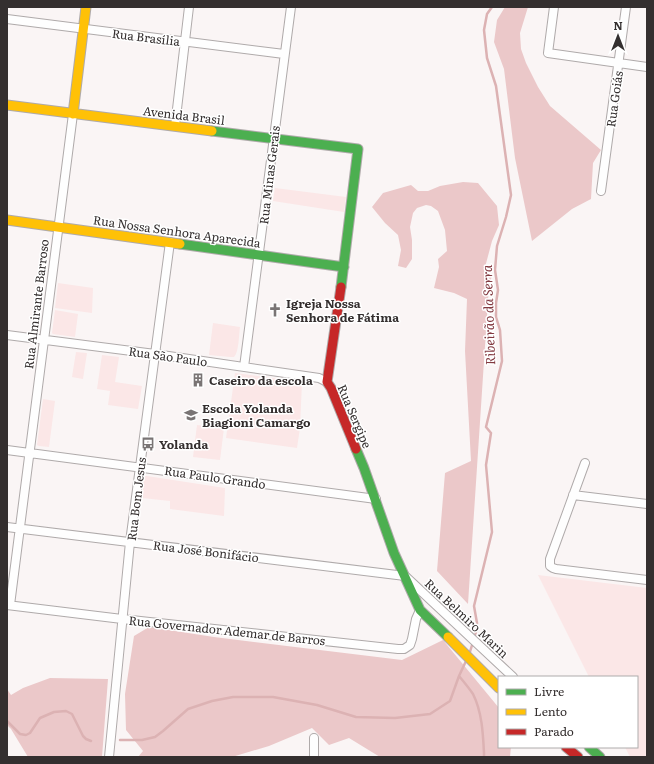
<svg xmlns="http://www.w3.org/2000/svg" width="654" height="764" viewBox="0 0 654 764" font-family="Literata,serif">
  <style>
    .green { fill: #fbe7e7 }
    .forest { fill: #ebc8c9 }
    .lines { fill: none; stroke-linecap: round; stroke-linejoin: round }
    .stream { stroke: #dcb2b3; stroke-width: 2.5 }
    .street-casing { stroke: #afaaaa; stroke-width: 10 }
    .fast-casing { stroke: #afaaaa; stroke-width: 11 }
    .slow-casing { stroke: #afaaaa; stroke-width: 11 }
    .jam-casing { stroke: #afaaaa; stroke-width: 11 }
    .street { stroke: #fefefe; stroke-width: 8 }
    .fast { stroke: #4caf50; stroke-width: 9 }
    .slow { stroke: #ffc107; stroke-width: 9 }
    .jam { stroke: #c62828; stroke-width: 9 }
    .labels { text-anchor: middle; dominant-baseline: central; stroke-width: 3; stroke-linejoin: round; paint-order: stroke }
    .street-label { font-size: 12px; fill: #342f2f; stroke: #fff }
    .poi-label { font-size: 12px; font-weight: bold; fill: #342f2f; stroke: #fff; text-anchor: start }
    .water-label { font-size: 13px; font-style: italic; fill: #823940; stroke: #fff }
  </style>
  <rect width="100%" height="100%" fill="#faf5f5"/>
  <path class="green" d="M275 188 346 197 344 212 273 201Z
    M58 283 93 288 92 313 55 308Z
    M55 310 78 314 75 337 53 334 52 333Z
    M213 323 240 327C239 333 239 353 234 357 233 357 231 357 230 357L209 355Z
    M76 352 87 353 83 379 72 377Z
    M102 355 119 357 115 382 142 386 138 409 108 405 110 391 97 389Z
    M235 373 302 382 300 428 297 448 226 438Z
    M43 399 55 401 49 447 39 446 37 445Z
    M197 425 224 428 220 460 193 457Z
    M144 476H147L225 488 224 516 170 509V501L142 498Z
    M538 575 647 588V757H630L625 747H637V677H589Z"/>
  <path class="forest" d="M505 7H528L520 33 521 49 526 63 538 87 550 106 601 150 593 163 591 199 572 209 532 241 515 158 504 69 494 42 497 20Z
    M463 182 478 183 497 206 499 225 492 241 484 271 492 276 489 285 468 604 437 571 445 473 471 461 465 351 467 299 454 293 434 288 439 267 438 259 447 251 445 230 438 211 431 206 426 205 417 208 413 213 410 227 412 240V259L406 268 398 266 401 250 398 235 385 223 372 207 383 193 411 185 418 191H428L440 186Z
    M149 627 214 637 402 660 443 640 499 708V747H511L510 757H380L349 738 329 745 312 728 269 746 232 757H138L143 751 126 730 125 694 134 636Z
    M50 678 108 679 102 757H28L11 729 7 725V689L11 695 23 688Z"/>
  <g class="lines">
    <path class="stream" d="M475 638 477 623 474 606 492 532 486 465 491 433 486 427 502 361 500 330 496 317V303L498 290 495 270 497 246 506 217 511 195 496 86 487 58 484 30 487 14 492 7
      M469 655 473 642
      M466 661 459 676C464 682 469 688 473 694 482 712 483 733 484 753V757
      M7 721 20 734 26 735 30 733 40 718 54 712 66 711 72 714 83 736 86 739 91 741
      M120 740H142L155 737 163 731 188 709 212 701 233 697H273L317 705 356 717 395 718 430 714 450 701 459 676"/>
    <g class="street-casing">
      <path id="street" d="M554 7 548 53 647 67
        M7 19 284 54
        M175 126 189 7
        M601 191 626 7
        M7 335 155 354 319 378 327 382
        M244 367 291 7
        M7 450 376 499
        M585 463 550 559V566L553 568 556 569 647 580
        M573 495 647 504
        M7 527 405 576 513 677
        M7 605 122 619 398 649H404L410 645 412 639 416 619 420 610
        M10 605 73 114
        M109 757 130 542 170 242
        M314 757V738"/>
    </g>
    <g class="fast-casing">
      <path id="fast" d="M212 131 358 149 341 287
        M180 244 344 267
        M356 449 364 468 394 553 420 610 448 637
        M589 747 600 757"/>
    </g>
    <g class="slow-casing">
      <path id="slow" d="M7 105 212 131
        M73 114 86 7
        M7 220 180 244
        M448 637 499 688"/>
    </g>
    <g class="jam-casing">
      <path id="jam" d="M341 287 327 382 331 388 356 449
        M566 747 578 757"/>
    </g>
    <use href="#street" class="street"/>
    <use href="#fast" class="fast"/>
    <use href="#slow" class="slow"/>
    <use href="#jam" class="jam"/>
  </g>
  <defs>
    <g id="church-bare" transform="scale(1.08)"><path d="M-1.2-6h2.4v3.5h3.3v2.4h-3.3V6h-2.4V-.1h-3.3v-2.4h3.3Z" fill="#797474" stroke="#fff" stroke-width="2.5" paint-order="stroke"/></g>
    <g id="building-bare" transform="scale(1.08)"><path d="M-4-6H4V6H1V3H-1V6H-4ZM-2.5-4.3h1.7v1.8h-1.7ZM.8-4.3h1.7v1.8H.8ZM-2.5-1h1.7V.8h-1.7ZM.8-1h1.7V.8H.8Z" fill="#797474" stroke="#fff" stroke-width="2.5" paint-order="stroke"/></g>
    <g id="school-bare" transform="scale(1.08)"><path d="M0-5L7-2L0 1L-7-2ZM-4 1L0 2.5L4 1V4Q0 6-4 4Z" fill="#797474" stroke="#fff" stroke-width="2.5" paint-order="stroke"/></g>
    <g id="bus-bare" transform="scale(1.08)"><path d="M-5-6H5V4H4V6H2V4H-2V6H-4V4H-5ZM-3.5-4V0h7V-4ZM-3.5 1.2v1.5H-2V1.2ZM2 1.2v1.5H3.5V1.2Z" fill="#797474" stroke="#fff" stroke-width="2.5" paint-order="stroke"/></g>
  </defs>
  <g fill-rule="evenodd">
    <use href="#church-bare" x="275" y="310"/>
    <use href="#building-bare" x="198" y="380"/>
    <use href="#school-bare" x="191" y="415"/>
    <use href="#bus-bare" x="148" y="444"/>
  </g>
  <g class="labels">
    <g class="street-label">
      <text transform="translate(146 37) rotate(7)">Rua Brasília</text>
      <text transform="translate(614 99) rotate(-82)">Rua Goiás</text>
      <text transform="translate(184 115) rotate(7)">Avenida Brasil</text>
      <text transform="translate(269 175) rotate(-83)">Rua Minas Gerais</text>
      <text transform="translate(177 231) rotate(8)">Rua Nossa Senhora Aparecida</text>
      <text transform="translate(36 304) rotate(-83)">Rua Almirante Barroso</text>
      <text transform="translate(168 356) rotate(8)">Rua São Paulo</text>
      <text transform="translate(355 416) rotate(67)">Rua Sergipe</text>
      <text transform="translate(215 477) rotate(8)">Rua Paulo Grando</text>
      <text transform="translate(136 499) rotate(-83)">Rua Bom Jesus</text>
      <text transform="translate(206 551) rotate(7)">Rua José Bonifácio</text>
      <text transform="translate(467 618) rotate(43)">Rua Belmiro Marin</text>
      <text transform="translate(227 630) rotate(6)">Rua Governador Ademar de Barros</text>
    </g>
    <g class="poi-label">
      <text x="286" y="303">Igreja Nossa<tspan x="286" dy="14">Senhora de Fátima</tspan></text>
      <text x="209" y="380">Caseiro da escola</text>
      <text x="202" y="408">Escola Yolanda<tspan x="202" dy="14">Biagioni Camargo</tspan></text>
      <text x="159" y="444">Yolanda</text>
    </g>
    <g class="water-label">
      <text transform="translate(488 315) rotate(-92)">Ribeirão da Serra</text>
    </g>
  </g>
  <rect width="654" height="764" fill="none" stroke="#342f2f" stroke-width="16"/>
  <rect x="498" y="676" width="140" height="72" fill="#ffffff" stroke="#aeacac"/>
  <rect x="506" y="689" width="20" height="6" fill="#4caf50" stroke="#aeacac"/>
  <text x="534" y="696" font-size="12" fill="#342f2f">Livre</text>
  <rect x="506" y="709" width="20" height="6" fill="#ffc107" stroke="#aeacac"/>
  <text x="534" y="716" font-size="12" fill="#342f2f">Lento</text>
  <rect x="506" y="729" width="20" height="6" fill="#c62828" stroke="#aeacac"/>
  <text x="534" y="736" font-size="12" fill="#342f2f">Parado</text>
  <g transform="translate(618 36)" stroke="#ffffff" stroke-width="3" paint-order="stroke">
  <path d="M0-3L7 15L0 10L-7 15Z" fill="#342f2f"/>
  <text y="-6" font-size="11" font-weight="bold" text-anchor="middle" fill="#342f2f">N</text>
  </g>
</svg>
